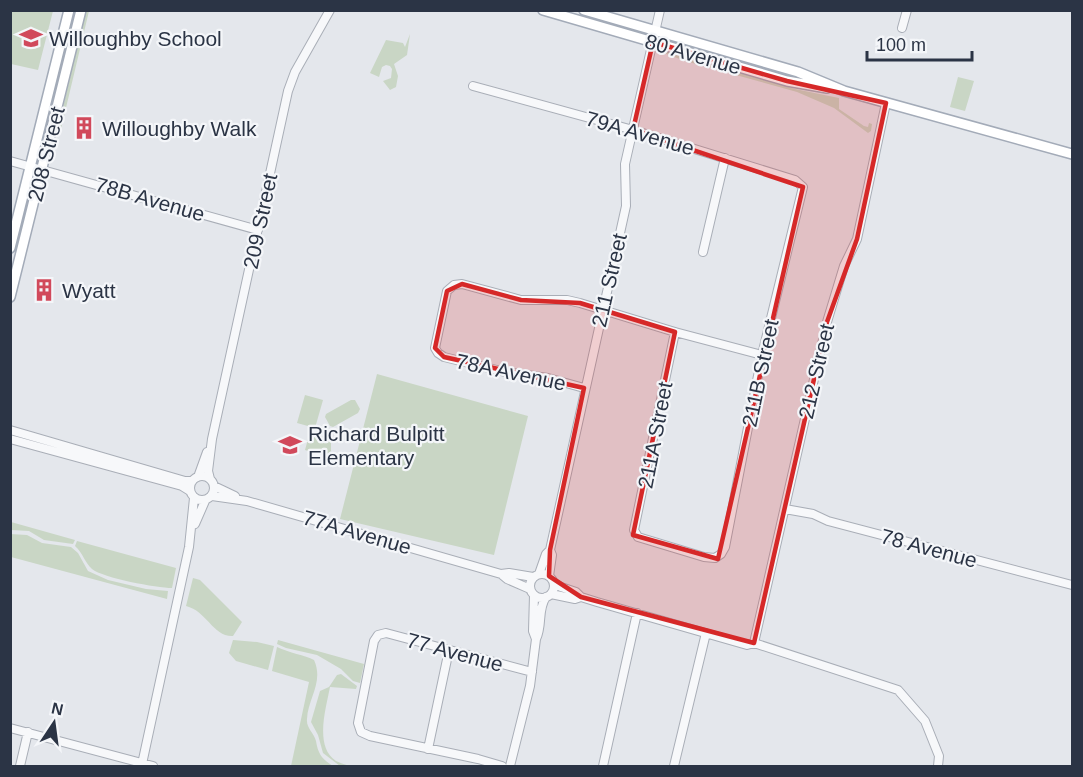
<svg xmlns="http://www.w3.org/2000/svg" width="1083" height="777" viewBox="0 0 1083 777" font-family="Helvetica,sans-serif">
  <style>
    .green { fill: #c9d6c5 }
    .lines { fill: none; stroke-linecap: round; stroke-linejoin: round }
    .minor-casing { stroke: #a9aeb7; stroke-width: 10 }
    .major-casing { stroke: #a3abb8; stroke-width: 12 }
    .minor { stroke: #f7f8fa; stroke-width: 8 }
    .major { stroke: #fff; stroke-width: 9 }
    .marked { fill: #d62828; fill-opacity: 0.2; stroke: #d62828; stroke-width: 4.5; stroke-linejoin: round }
    .labels { text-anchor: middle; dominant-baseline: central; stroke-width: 4.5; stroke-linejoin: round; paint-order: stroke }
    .poi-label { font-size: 21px; fill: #2b3445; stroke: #f4f6f9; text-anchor: start }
    .street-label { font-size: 21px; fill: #2b3445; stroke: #f4f6f9 }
  </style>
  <rect width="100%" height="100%" fill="#e4e7ec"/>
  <path class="green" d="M11 10 53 11 38 70 11 64Z
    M86 11H89L60 133 57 132Z
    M410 34 407 55 394 64 398 76 396 87 390 90 383 81 391 78 392 69 390 66 386 65 382 67 379 77 370 73 386 40 403 43 405 47Z
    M661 52H668L795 89 839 98V109L864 126 868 127 869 123 872 124 871 131 868 133 834 108 797 92 685 61Z
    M958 77 974 81 965 111 950 107Z
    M377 374 528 416 494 555 340 519Z
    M305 395 323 400 315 428 297 423Z
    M351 400H355L360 409 358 413 333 427 330 426 325 417 326 414Z
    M315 434 331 439V451L324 456 305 450 308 439Z
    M10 522H11L75 540 73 544 44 540 29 531 11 530Z
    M10 534 27 535 42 543 71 547 78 553 88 571 108 580 146 589 168 591 167 599 11 557Z
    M77 541 176 568 172 588C157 588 103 578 92 569 85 563 83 553 75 546Z
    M193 578 200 580 242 622 233 636C213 637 207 611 186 606Z
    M233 640 257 642 274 646 268 670 236 661 229 653Z
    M278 640 364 664 360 683 353 681 341 669 317 655 286 648 277 644Z
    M277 647C289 653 305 655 314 660 324 682 308 698 307 719 306 728 314 733 316 741 318 754 322 759 333 766H291L309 682 272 671Z
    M341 674 357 686 356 689 330 687C326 708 314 747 336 761 340 763 346 765 350 766H340L323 753 318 735 311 722 320 691 329 687 337 675Z"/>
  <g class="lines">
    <g class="minor-casing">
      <path id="minor" d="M902 28 907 10
        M473 86 633 130 795 180 803 187 762 355 725 547 721 554 715 558 704 557 638 537 634 530 675 332
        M10 161 258 230
        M703 252 725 158
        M584 388 548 378 505 372 444 357 438 353 435 348 447 291 454 285 462 284 521 300H567L580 303 675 332 762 355
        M10 430 185 481H192
        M10 439 182 486 190 491
        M190 488a12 12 0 1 1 24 0a12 12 0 1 1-24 0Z
        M198 477 207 452
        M210 479 208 471 212 439 288 91 295 72 330 10
        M214 486 235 496
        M212 496 247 501 501 574 507 579 530 589
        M785 509 813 514 828 521 1072 585
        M195 524 205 501
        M530 586a12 12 0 1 1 24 0a12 12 0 1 1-24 0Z
        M501 574 509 573 533 577
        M539 574 546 554 550 550
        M549 576 552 555 550 550 626 206 625 164 660 10
        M554 583 561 587 576 592 581 597 597 602 747 645 754 643
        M551 594 575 599 581 597
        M534 595 533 631 536 639
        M754 643 827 322 844 266 857 239 886 103
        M754 643 898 690 925 721 939 756 938 766
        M10 728 153 766
        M428 749 449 650
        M142 764 189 547 194 498
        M20 766 28 732
        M502 766 478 759 370 736 361 732 358 723 374 641 378 635 386 633 532 672
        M510 766 530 686 536 639C543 625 537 610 546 597
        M603 766 637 613
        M674 766 706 633"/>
    </g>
    <g class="major-casing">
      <path id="major" d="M543 10 787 81 827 88
        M584 10 798 72 844 91 1072 154
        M10 248 69 10
        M10 297 81 10"/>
    </g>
    <use href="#minor" class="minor"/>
    <use href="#major" class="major"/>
  </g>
  <path class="marked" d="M653 42 787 81 886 103 857 239 827 322 754 643 581 597 549 576 550 550 584 388 444 357 435 348 447 291 462 284 521 300 580 303 675 332 633 535 718 559 803 187 633 130Z"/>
  <defs>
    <g id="school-bare" transform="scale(1.8)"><path d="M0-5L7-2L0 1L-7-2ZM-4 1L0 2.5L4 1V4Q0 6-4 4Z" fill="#d1495b" stroke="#f4f6f9" stroke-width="2.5" paint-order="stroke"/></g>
    <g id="building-bare" transform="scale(1.8)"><path d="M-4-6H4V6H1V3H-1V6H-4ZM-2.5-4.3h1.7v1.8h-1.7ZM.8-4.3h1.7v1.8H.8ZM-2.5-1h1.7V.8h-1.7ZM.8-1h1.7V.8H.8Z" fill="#d1495b" stroke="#f4f6f9" stroke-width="2.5" paint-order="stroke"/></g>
  </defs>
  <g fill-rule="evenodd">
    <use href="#school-bare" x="31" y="38"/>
    <use href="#building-bare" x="84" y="128"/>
    <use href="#building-bare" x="44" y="290"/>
    <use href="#school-bare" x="290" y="445"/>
  </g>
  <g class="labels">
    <g class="poi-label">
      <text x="49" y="38">Willoughby School</text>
      <text x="102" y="128">Willoughby Walk</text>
      <text x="62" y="290">Wyatt</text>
      <text x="308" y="433">Richard Bulpitt<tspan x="308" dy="24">Elementary</tspan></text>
    </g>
    <g class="street-label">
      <text transform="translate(693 54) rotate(16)">80 Avenue</text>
      <text transform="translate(640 133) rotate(16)">79A Avenue</text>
      <text transform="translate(46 154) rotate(-76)">208 Street</text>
      <text transform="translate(150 199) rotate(16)">78B Avenue</text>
      <text transform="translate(260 221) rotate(-78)">209 Street</text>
      <text transform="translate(609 280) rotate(-77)">211 Street</text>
      <text transform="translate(816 371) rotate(-77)">212 Street</text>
      <text transform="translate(511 372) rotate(12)">78A Avenue</text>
      <text transform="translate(760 373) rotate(-78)">211B Street</text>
      <text transform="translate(655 435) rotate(-79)">211A Street</text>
      <text transform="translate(357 532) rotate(16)">77A Avenue</text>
      <text transform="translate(929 548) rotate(15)">78 Avenue</text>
      <text transform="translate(455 652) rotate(15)">77 Avenue</text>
    </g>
  </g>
  <rect width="1083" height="777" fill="none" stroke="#2b3445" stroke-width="24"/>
  <g transform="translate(54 723) rotate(13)" stroke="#f4f6f9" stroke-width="4.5" paint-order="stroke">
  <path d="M0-4.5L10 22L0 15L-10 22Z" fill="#2b3445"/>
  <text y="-9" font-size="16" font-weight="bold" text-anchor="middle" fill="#2b3445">N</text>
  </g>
  <path d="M867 51v9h105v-9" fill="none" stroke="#2b3445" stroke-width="3"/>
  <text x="876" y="51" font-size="18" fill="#2b3445" stroke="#f4f6f9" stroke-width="4.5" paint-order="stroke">100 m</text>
</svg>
